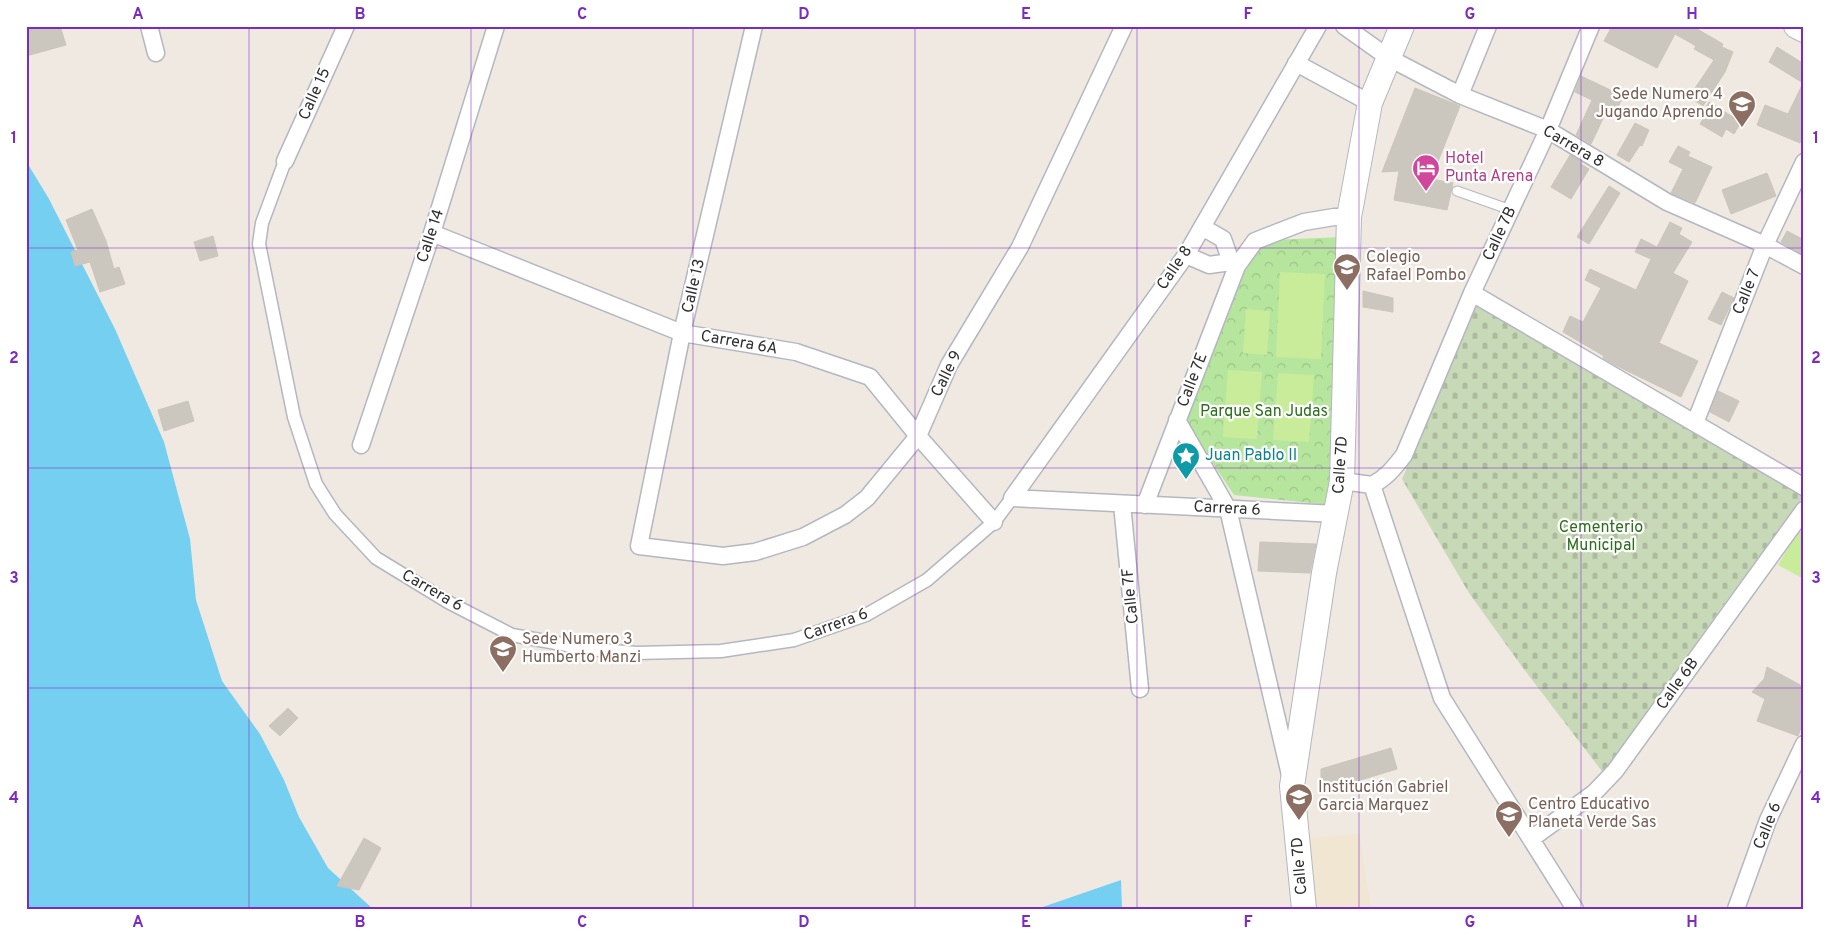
<svg xmlns="http://www.w3.org/2000/svg" width="1830" height="935" viewBox="0 0 1830 935" font-family="Overpass,sans-serif">
  <style>
    .education { fill: #f0e6d1 }
    .forest { fill: url(#forest-crowns) }
    .cemetery { fill: url(#cemetery-stones) }
    .pitch { fill: #c9ec9a }
    .water { fill: #75cff0 }
    .building { fill: #cbc7bf; stroke: #cbc5ba }
    .lines { fill: none; stroke-linecap: round; stroke-linejoin: round }
    .service-casing { stroke: #b4b7c1; stroke-width: 11 }
    .pedestrian-casing { stroke: #b4b7c1; stroke-width: 15 }
    .minor-casing { stroke: #b4b7c1; stroke-width: 19 }
    .secondary-casing { stroke: #b4b7c1; stroke-width: 26 }
    .service { stroke: #fff; stroke-width: 9 }
    .pedestrian { stroke: #fff; stroke-width: 12 }
    .minor { stroke: #fff; stroke-width: 16 }
    .secondary { stroke: #fff; stroke-width: 24 }
    .grid { fill: none; stroke: #7b2cbf; stroke-width: 1; stroke-opacity: 0.55 }
    .labels { text-anchor: middle; dominant-baseline: central; stroke-width: 4.5; stroke-linejoin: round; paint-order: stroke }
    .street-label { font-size: 16px; fill: #2e2e2e; stroke: #fff }
    .education-label { font-size: 16px; fill: #785e54; stroke: #fff; text-anchor: start }
    .hotel-label { font-size: 16px; fill: #b23c85; stroke: #fff; text-anchor: start }
    .park-label { font-size: 16px; fill: #2c6e1b; stroke: #fff }
    .culture-label { font-size: 16px; fill: #0d838f; stroke: #fff; text-anchor: start }
    .neatline { fill: none; stroke: #7b2cbf; stroke-width: 2 }
    .grid-label { font-size: 16px; text-anchor: middle; font-weight: bold; fill: #7b2cbf }
  </style>
  <defs>
    <pattern id="forest-crowns" width="20" height="18" patternUnits="userSpaceOnUse" patternTransform="scale(1.25)"><rect width="20" height="18" fill="#b6e59e"/><path d="M2 6a3 3 0 1 1 6 0M12 15a3 3 0 1 1 6 0" fill="none" stroke="#9dc588"/></pattern>
    <pattern id="cemetery-stones" width="16" height="16" patternUnits="userSpaceOnUse" patternTransform="scale(1.25)"><rect width="16" height="16" fill="#c8d9b8"/><path d="M2 7V4a2 2 0 0 1 4 0v3zM10 15v-3a2 2 0 0 1 4 0v3z" fill="#acbb9e"/></pattern>
  </defs>
  <rect width="100%" height="100%" fill="#efe9e1"/>
  <path class="education" d="M1359 834 1371 909H1316L1309 838Z"/>
  <path class="forest" d="M1342 237 1330 505 1234 495 1186 423 1235 290 1259 246 1273 240Z"/>
  <path class="cemetery" d="M1477 305 1804 494V496L1719 611 1604 774 1523 668 1469 593 1402 479Z"/>
  <path class="pitch" d="M1280 272 1325 274 1321 359 1276 357Z
    M1246 309 1270 311 1267 355 1243 353Z
    M1228 370 1262 372 1257 439 1223 437Z
    M1278 373 1314 375 1309 442 1273 440Z
    M1804 521V579L1778 565Z"/>
  <path class="water" d="M26 161 49 199 115 329 164 442 190 539 196 600 222 681 260 734 284 780 299 817 328 868 373 909H26Z
    M1121 880 1122 909H1037Z"/>
  <path class="building" d="M38 26H60L66 45 26 56V30Z
    M1612 26H1692L1723 44 1722 47 1733 52 1725 72 1703 106 1689 97 1714 60 1694 49 1696 46 1675 34 1657 68 1604 41Z
    M1777 47 1804 64V134L1800 143 1757 125 1765 105 1788 114 1803 83 1769 62Z
    M1581 76 1623 96 1616 112 1608 108 1591 144 1576 135 1592 100 1575 92Z
    M1415 88 1460 106 1431 179 1453 183 1447 210 1394 200 1399 171 1382 172Z
    M1709 102 1741 122 1734 134 1726 129 1722 137 1700 124 1703 119 1700 117Z
    M1635 123 1649 130 1642 146 1640 145 1629 162 1617 155Z
    M1678 146 1690 152 1688 156 1712 167 1695 203 1671 193 1683 169 1669 162Z
    M1570 155 1582 162 1581 164 1589 169 1571 199 1551 187Z
    M1767 173 1776 196 1731 214 1722 190Z
    M1609 186 1620 193 1589 244 1577 237Z
    M92 209 106 241 114 269 119 267 125 284 100 292 90 262 75 266 71 252 78 250 66 220Z
    M1670 222 1682 228 1679 234 1692 242 1673 273 1688 281 1659 343 1698 361 1681 397 1617 366 1603 358 1604 356 1563 332 1570 316 1583 322 1601 288 1585 280 1590 269 1636 290 1651 259 1635 252 1641 239 1657 247Z
    M1787 231 1804 240V255L1781 242Z
    M213 236 218 256 200 261 194 242Z
    M1363 291 1393 298V312L1363 307Z
    M1722 292 1734 298 1721 325 1708 319Z
    M1718 391 1739 401 1729 422 1710 412Z
    M188 401 194 421 164 431 158 410Z
    M1260 542 1316 544 1310 573 1258 571Z
    M1767 667 1804 687V719L1798 736 1757 721 1765 699 1752 692 1764 679Z
    M288 708 298 718 280 736 269 726Z
    M1391 748 1397 769 1321 792V769Z
    M364 838 381 848 359 890 337 886Z"/>
  <g class="lines">
    <g class="service-casing">
      <path id="service" d="M1457 191 1511 210"/>
    </g>
    <g class="pedestrian-casing">
      <path id="pedestrian" d="M285 161 262 223 259 244 294 417 316 484 335 514 376 558 448 602 512 635 589 649 636 653 721 651 794 640 866 615 927 580 994 522 1012 498"/>
    </g>
    <g class="minor-casing">
      <path id="minor" d="M149 26 156 53
        M754 26 682 333 639 546 723 556 755 552 803 537 845 515 867 498 918 436 949 365 1020 247 1124 26
        M1344 26 1389 58 1460 95 1548 130 1667 202 1765 245 1804 266
        M1296 63 1370 103
        M1460 95 1488 26
        M285 161 346 26
        M1202 227 1223 239 1231 262 1237 266
        M432 233 682 333 796 352 870 377 918 436 994 522
        M1186 255 1209 265 1231 262
        M1472 293 1804 487
        M1177 420 1228 509 1290 775
        M1695 423 1765 245 1804 162
        M361 445 432 233 496 26
        M1342 481 1372 485
        M1372 485C1386 478 1394 468 1404 455L1472 293 1548 130 1591 26
        M1372 485 1442 698 1575 909
        M1012 498 1186 255 1318 26
        M1012 498 1337 514
        M1122 504 1140 689
        M1145 505 1237 266 1255 241 1304 222 1334 217H1349
        M1531 839 1594 793 1615 771 1804 510
        M1736 909 1768 820 1804 744"/>
    </g>
    <g class="secondary-casing">
      <path id="secondary" d="M1796 26 1804 30
        M1304 909 1292 786 1324 573 1342 481 1349 217 1370 103 1402 26"/>
    </g>
    <use href="#service" class="service"/>
    <use href="#pedestrian" class="pedestrian"/>
    <use href="#minor" class="minor"/>
    <use href="#secondary" class="secondary"/>
  </g>
  <path class="grid" d="M249 26V909M471 26V909M693 26V909M915 26V909M1137 26V909M1359 26V909M1581 26V909M26 248H1804M26 468H1804M26 688H1804"/>
  <defs>
    <g id="school-pin" transform="scale(1.4375)"><path d="M0 17L-7.5 6A9.5 9.5 0 1 1 7.5 6Z" fill="#8d6e63" stroke="#fff"/><path d="M0-5L7-2L0 1L-7-2ZM-4 1L0 2.5L4 1V4Q0 6-4 4Z" fill="#fff"/></g>
    <g id="hotel-pin" transform="scale(1.4375)"><path d="M0 17L-7.5 6A9.5 9.5 0 1 1 7.5 6Z" fill="#d1479c" stroke="#fff"/><path d="M-6-4.5h1.5V1H6V5H4.5V3h-9V5H-6ZM-4 0a1.8 1.8 0 1 1 3.6 0ZM.5 0V-2.5h3Q6-2.5 6 0Z" fill="#fff"/></g>
    <g id="sight-pin" transform="scale(1.4375)"><path d="M0 17L-7.5 6A9.5 9.5 0 1 1 7.5 6Z" fill="#0f9aa8" stroke="#fff"/><path d="M0-6L1.8-2.2L6-1.7L2.9 1.2L3.7 5.4L0 3.3L-3.7 5.4L-2.9 1.2L-6-1.7L-1.8-2.2Z" fill="#fff"/></g>
  </defs>
  <g fill-rule="evenodd">
    <use href="#school-pin" x="1742" y="104"/>
    <use href="#hotel-pin" x="1426" y="168"/>
    <use href="#school-pin" x="1347" y="267"/>
    <use href="#sight-pin" x="1186" y="456"/>
    <use href="#school-pin" x="503" y="649"/>
    <use href="#school-pin" x="1299" y="797"/>
    <use href="#school-pin" x="1509" y="814"/>
  </g>
  <g class="labels">
    <g class="street-label">
      <text transform="translate(315 94) rotate(-66)">Calle 15</text>
      <text transform="translate(1573 147) rotate(30)">Carrera 8</text>
      <text transform="translate(1500 234) rotate(-65)">Calle 7B</text>
      <text transform="translate(431 236) rotate(-72)">Calle 14</text>
      <text transform="translate(1175 268) rotate(-56)">Calle 8</text>
      <text transform="translate(694 286) rotate(-77)">Calle 13</text>
      <text transform="translate(1747 292) rotate(-68)">Calle 7</text>
      <text transform="translate(739 343) rotate(10)">Carrera 6A</text>
      <text transform="translate(947 374) rotate(-64)">Calle 9</text>
      <text transform="translate(1193 380) rotate(-69)">Calle 7E</text>
      <text transform="translate(1341 465) rotate(-86)">Calle 7D</text>
      <text transform="translate(1227 509) rotate(3)">Carrera 6</text>
      <text transform="translate(432 591) rotate(30)">Carrera 6</text>
      <text transform="translate(1131 596) rotate(-96)">Calle 7F</text>
      <text transform="translate(836 625) rotate(-20)">Carrera 6</text>
      <text transform="translate(1678 684) rotate(-54)">Calle 6B</text>
      <text transform="translate(1768 826) rotate(-68)">Calle 6</text>
      <text transform="translate(1300 866) rotate(-95)">Calle 7D</text>
    </g>
    <g class="education-label">
      <text x="1723" y="95" text-anchor="end">Sede Numero 4<tspan x="1723" dy="18">Jugando Aprendo</tspan></text>
      <text x="1366" y="258">Colegio<tspan x="1366" dy="18">Rafael Pombo</tspan></text>
      <text x="522" y="640">Sede Numero 3<tspan x="522" dy="18">Humberto Manzi</tspan></text>
      <text x="1318" y="788">Institución Gabriel<tspan x="1318" dy="18">Garcia Marquez</tspan></text>
      <text x="1528" y="805">Centro Educativo<tspan x="1528" dy="18">Planeta Verde Sas</tspan></text>
    </g>
    <g class="hotel-label">
      <text x="1445" y="159">Hotel<tspan x="1445" dy="18">Punta Arena</tspan></text>
    </g>
    <g class="park-label">
      <text x="1264" y="412">Parque San Judas</text>
      <text x="1601" y="528">Cementerio<tspan x="1601" dy="18">Municipal</tspan></text>
    </g>
    <g class="culture-label">
      <text x="1205" y="456">Juan Pablo II</text>
    </g>
  </g>
  <rect width="1830" height="935" fill="none" stroke="#ffffff" stroke-width="55"/>
  <rect x="28" y="28" width="1774" height="880" class="neatline"/>
  <g class="grid-label">
    <text x="138" y="19">A</text>
    <text x="360" y="19">B</text>
    <text x="582" y="19">C</text>
    <text x="804" y="19">D</text>
    <text x="1026" y="19">E</text>
    <text x="1248" y="19">F</text>
    <text x="1470" y="19">G</text>
    <text x="1692" y="19">H</text>
    <text x="14" y="143">1</text>
    <text x="1816" y="143">1</text>
    <text x="14" y="363">2</text>
    <text x="1816" y="363">2</text>
    <text x="14" y="583">3</text>
    <text x="1816" y="583">3</text>
    <text x="14" y="803">4</text>
    <text x="1816" y="803">4</text>
    <text x="138" y="927">A</text>
    <text x="360" y="927">B</text>
    <text x="582" y="927">C</text>
    <text x="804" y="927">D</text>
    <text x="1026" y="927">E</text>
    <text x="1248" y="927">F</text>
    <text x="1470" y="927">G</text>
    <text x="1692" y="927">H</text>
  </g>
</svg>
